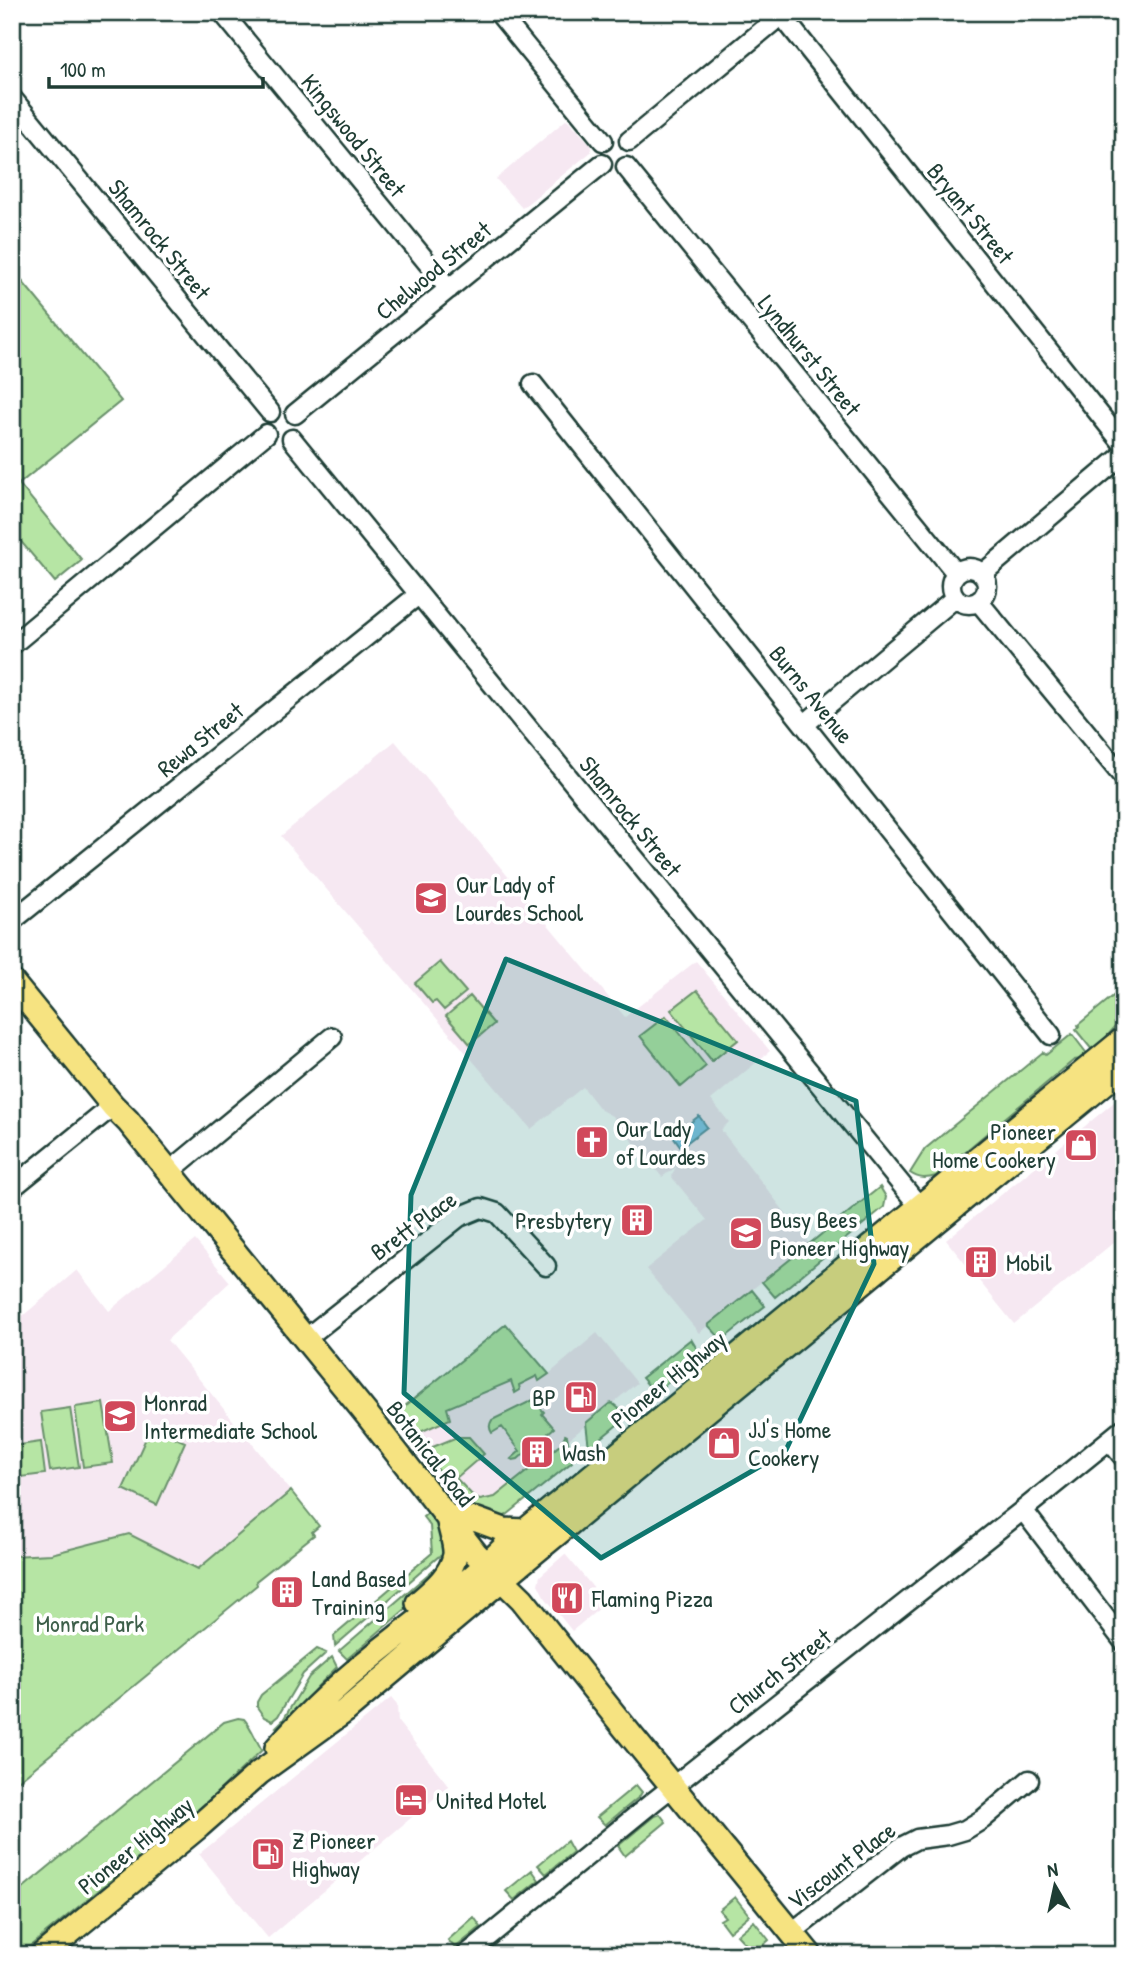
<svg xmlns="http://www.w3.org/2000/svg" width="1136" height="1967" viewBox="0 0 1136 1967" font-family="'Patrick Hand',sans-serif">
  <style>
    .built { fill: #f6e8f2 }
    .green { fill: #b6e5a4; stroke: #6a916c; stroke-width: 2 }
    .water { fill: #85c5e6; stroke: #5c8f9f; stroke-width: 2 }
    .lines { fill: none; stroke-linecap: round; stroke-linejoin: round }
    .minor-casing { stroke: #1f3d34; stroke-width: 23 }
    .major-casing { stroke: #1f3d34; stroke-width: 28 }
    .minor { stroke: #fff; stroke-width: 18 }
    .major { stroke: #f6e381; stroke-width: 23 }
    .marked { fill: #0f766e; fill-opacity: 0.2; stroke: #0f766e; stroke-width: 5; stroke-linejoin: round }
    .labels { text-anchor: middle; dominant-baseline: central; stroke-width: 7; stroke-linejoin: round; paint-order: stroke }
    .street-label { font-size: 24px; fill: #1f3d34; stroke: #fff }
    .poi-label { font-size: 24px; fill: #1f3d34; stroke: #fff; text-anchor: start }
    .park-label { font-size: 24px; fill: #3d5f4a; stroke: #fff }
  </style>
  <rect width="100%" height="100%" fill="#fff"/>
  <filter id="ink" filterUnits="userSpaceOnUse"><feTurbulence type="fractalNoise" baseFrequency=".0143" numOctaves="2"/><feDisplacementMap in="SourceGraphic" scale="14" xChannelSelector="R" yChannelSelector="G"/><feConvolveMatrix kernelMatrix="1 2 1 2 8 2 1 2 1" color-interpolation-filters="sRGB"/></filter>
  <g filter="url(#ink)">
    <path class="built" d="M567 119 591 145V152L522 208 496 179Z
      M395 741 625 1017 696 961 770 1051 711 1100 729 1122 721 1130 809 1243 699 1333 646 1269 707 1220 671 1176 676 1167 662 1177 612 1116 601 1110 583 1087 531 1129 281 836Z
      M1124 1094V1234L1014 1324 946 1240Z
      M195 1240 230 1282 167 1340 291 1491 198 1569 129 1534 51 1554 12 1556V1325L77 1270 109 1311Z
      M506 1324 549 1374 597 1333 637 1383 493 1502 486 1505 461 1494 395 1415Z
      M565 1554 606 1603 572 1631 544 1596 538 1584 540 1576Z
      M391 1698 397 1705 398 1722 449 1786 268 1938 199 1854Z"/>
    <path class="green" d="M12 269 121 401 19 484 82 560 55 582 12 531Z
      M440 962 466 992 444 1010 436 1001 432 1003 415 983Z
      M1124 987V1018C1112 1028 1105 1041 1093 1051L1076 1030 1079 1027 1078 1025Z
      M697 990 738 1040 712 1061 671 1010Z
      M470 996 494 1024 470 1044 446 1016Z
      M666 1016 706 1066 681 1087 640 1036Z
      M1072 1034 1088 1055 1082 1059 1074 1060 936 1176C926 1179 919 1179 910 1173L925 1149 1043 1052 1046 1055Z
      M880 1187 886 1197 884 1207 775 1297 762 1282Z
      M752 1290 765 1306 722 1340 708 1325Z
      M506 1324 549 1374 539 1381 537 1376 519 1385 520 1390 515 1393 511 1381 447 1408 450 1419 411 1436 394 1415Z
      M691 1339 701 1356 655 1393 642 1378Z
      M533 1400 544 1412 542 1414 554 1428 518 1459 513 1460 511 1459 520 1451 502 1427 492 1433C489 1428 489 1425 492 1420Z
      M103 1403 113 1463 83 1467 75 1407Z
      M612 1403 628 1416 589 1448 586 1423 609 1404Z
      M70 1408 79 1467 50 1471 41 1412Z
      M151 1427 185 1442 157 1505 123 1489Z
      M565 1435 567 1436 572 1462 507 1515 500 1518C465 1509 445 1478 423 1451L457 1437H469L484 1454 456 1478 475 1498 480 1500 495 1497 561 1444Z
      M41 1442 45 1474 12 1478V1446Z
      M291 1491 319 1526 312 1532 314 1535 256 1581 257 1585 12 1786V1556L51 1554 129 1534 198 1569Z
      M429 1512 443 1533 447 1554 438 1557 335 1646 334 1636 432 1553 430 1526 423 1517Z
      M445 1563 429 1589 347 1659 339 1651 439 1565Z
      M317 1649 326 1653 303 1674 278 1716 272 1721 264 1717 257 1707V1702L261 1695Z
      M332 1657 337 1667 318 1686 280 1729 276 1727 283 1720 309 1677Z
      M238 1718 244 1719C252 1728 255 1739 262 1750L204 1805 19 1955H12V1897L224 1722Z
      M636 1785 642 1792 639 1797 605 1825 597 1817Z
      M660 1814 666 1822 625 1856 618 1846 653 1817Z
      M567 1841 573 1852 546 1874 538 1865Z
      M532 1870 539 1880 514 1900 506 1891Z
      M735 1897 749 1915 729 1932 720 1920 725 1917 719 1910Z
      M474 1917 481 1927 455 1948 448 1940Z
      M754 1921 769 1940 754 1953 737 1935Z"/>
    <path class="water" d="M699 1116 707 1127 681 1147 673 1136Z"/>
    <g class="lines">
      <g class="minor-casing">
        <path id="minor" d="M222 12 449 289
          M498 12 603 141
          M779 12 1124 445
          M12 98 270 412
          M629 141 785 12
          M626 167 956 573
          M533 384 1051 1035
          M295 414 602 164
          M292 439 928 1217
          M951 586a18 18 0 1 1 36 0a18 18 0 1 1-36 0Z
          M982 574 1124 454
          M979 602 1124 778
          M12 645 266 434
          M805 724 955 598
          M12 921 418 595
          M169 1172 332 1037
          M12 1188 113 1106
          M305 1339 459 1217 481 1208 497 1213 546 1266
          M1109 1440 1124 1458
          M1023 1510 1124 1642
          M791 1933 901 1847 917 1839 948 1835 965 1830 983 1819 1029 1780
          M466 1955 653 1802 1023 1510 1124 1428"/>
      </g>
      <g class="major-casing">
        <path id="major" d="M12 982 113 1106 128 1121 368 1416 476 1554 522 1599 624 1727 810 1955
          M447 1517 477 1520 504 1530 525 1531
          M418 1603C433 1590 451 1576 455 1555 456 1546 451 1532 449 1522
          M277 1748C312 1707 353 1671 396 1638 433 1609 471 1581 504 1548L1124 1039
          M42 1955 199 1826 259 1773 345 1711 502 1579 1124 1067"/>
      </g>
      <use href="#minor" class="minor"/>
      <use href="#major" class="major"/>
    </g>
  </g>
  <path class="marked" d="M506 959 856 1101 874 1264 785 1452 601 1558 404 1393 411 1195Z"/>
  <defs>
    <g id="school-square" transform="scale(1.75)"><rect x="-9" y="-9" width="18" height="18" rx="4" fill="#d1495b" stroke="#fff"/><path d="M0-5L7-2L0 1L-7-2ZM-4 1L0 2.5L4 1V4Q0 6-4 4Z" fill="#fff"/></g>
    <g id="church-square" transform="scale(1.75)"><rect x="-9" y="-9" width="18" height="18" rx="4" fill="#d1495b" stroke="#fff"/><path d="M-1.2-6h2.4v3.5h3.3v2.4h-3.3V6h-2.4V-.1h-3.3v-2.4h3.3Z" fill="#fff"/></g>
    <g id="shop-square" transform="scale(1.75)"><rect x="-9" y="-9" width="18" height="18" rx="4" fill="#d1495b" stroke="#fff"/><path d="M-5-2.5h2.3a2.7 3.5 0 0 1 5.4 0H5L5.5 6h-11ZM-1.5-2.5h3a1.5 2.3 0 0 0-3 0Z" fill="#fff"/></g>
    <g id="building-square" transform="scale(1.75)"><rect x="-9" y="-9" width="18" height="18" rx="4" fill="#d1495b" stroke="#fff"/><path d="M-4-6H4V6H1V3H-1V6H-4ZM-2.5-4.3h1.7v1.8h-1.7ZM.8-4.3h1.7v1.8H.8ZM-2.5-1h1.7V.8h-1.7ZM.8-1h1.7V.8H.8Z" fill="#fff"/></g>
    <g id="fuel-square" transform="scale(1.75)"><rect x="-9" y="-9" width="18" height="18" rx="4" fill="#d1495b" stroke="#fff"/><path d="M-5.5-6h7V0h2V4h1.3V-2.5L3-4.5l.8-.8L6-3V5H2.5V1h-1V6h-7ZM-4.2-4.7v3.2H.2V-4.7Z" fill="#fff"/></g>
    <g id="restaurant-square" transform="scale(1.75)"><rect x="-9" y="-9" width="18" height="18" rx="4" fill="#d1495b" stroke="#fff"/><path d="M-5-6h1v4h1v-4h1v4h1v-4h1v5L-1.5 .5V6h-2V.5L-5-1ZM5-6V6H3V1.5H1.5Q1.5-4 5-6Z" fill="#fff"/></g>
    <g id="hotel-square" transform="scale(1.75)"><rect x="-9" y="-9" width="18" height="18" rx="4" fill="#d1495b" stroke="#fff"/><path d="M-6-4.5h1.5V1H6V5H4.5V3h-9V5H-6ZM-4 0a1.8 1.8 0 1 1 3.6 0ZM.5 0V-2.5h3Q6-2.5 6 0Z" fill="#fff"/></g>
  </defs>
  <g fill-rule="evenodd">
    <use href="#school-square" x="431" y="898"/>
    <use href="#church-square" x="592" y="1142"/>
    <use href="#shop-square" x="1081" y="1145"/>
    <use href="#building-square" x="637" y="1220"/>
    <use href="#school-square" x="746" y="1233"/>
    <use href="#building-square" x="981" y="1262"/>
    <use href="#fuel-square" x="581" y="1397"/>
    <use href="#school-square" x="120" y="1416"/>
    <use href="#shop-square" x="724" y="1443"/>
    <use href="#building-square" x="537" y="1452"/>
    <use href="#building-square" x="287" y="1592"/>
    <use href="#restaurant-square" x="567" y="1598"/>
    <use href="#hotel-square" x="411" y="1800"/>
    <use href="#fuel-square" x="268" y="1854"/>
  </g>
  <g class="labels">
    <g class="street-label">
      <text transform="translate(354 135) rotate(51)">Kingswood Street</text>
      <text transform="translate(971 213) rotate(51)">Bryant Street</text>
      <text transform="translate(160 239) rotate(51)">Shamrock Street</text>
      <text transform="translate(433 270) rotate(-39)">Chelwood Street</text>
      <text transform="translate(810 355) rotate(51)">Lyndhurst Street</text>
      <text transform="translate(812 694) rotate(51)">Burns Avenue</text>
      <text transform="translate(200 739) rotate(-39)">Rewa Street</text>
      <text transform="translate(631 816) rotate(51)">Shamrock Street</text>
      <text transform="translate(413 1225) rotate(-36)">Brett Place</text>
      <text transform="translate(668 1379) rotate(-39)">Pioneer Highway</text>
      <text transform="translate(431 1453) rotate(52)">Botanical Road</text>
      <text transform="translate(779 1671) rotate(-38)">Church Street</text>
      <text transform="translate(135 1845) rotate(-39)">Pioneer Highway</text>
      <text transform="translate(841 1865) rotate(-37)">Viscount Place</text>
    </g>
    <g class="poi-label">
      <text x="456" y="884">Our Lady of<tspan x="456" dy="28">Lourdes School</tspan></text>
      <text x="616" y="1128">Our Lady<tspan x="616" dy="28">of Lourdes</tspan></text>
      <text x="1056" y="1131" text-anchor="end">Pioneer<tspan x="1056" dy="28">Home Cookery</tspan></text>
      <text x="770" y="1219">Busy Bees<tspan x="770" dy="28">Pioneer Highway</tspan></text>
      <text x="612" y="1220" text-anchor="end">Presbytery</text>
      <text x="1006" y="1262">Mobil</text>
      <text x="556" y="1397" text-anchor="end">BP</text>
      <text x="144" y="1402">Monrad<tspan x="144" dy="28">Intermediate School</tspan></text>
      <text x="748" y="1429">JJ's Home<tspan x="748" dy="28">Cookery</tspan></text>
      <text x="562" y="1452">Wash</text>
      <text x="312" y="1578">Land Based<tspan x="312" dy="28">Training</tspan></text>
      <text x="592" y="1598">Flaming Pizza</text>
      <text x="436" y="1800">United Motel</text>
      <text x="292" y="1840">Z Pioneer<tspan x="292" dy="28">Highway</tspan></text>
    </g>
    <g class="park-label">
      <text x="90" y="1623">Monrad Park</text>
    </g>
  </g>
  <rect width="1136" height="1967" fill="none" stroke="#fff" stroke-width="42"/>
  <rect x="21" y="21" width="1094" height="1925" fill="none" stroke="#1f3d34" stroke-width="2.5" filter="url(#ink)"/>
  <g transform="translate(1055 1886) rotate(351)" stroke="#ffffff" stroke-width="5" paint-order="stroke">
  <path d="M0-5L12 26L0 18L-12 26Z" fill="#1f3d34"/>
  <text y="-10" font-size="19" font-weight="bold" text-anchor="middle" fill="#1f3d34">N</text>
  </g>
  <path d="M49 77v10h214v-10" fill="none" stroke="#1f3d34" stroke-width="3.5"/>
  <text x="60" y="77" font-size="21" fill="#1f3d34" stroke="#ffffff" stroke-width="5" paint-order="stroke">100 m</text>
</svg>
